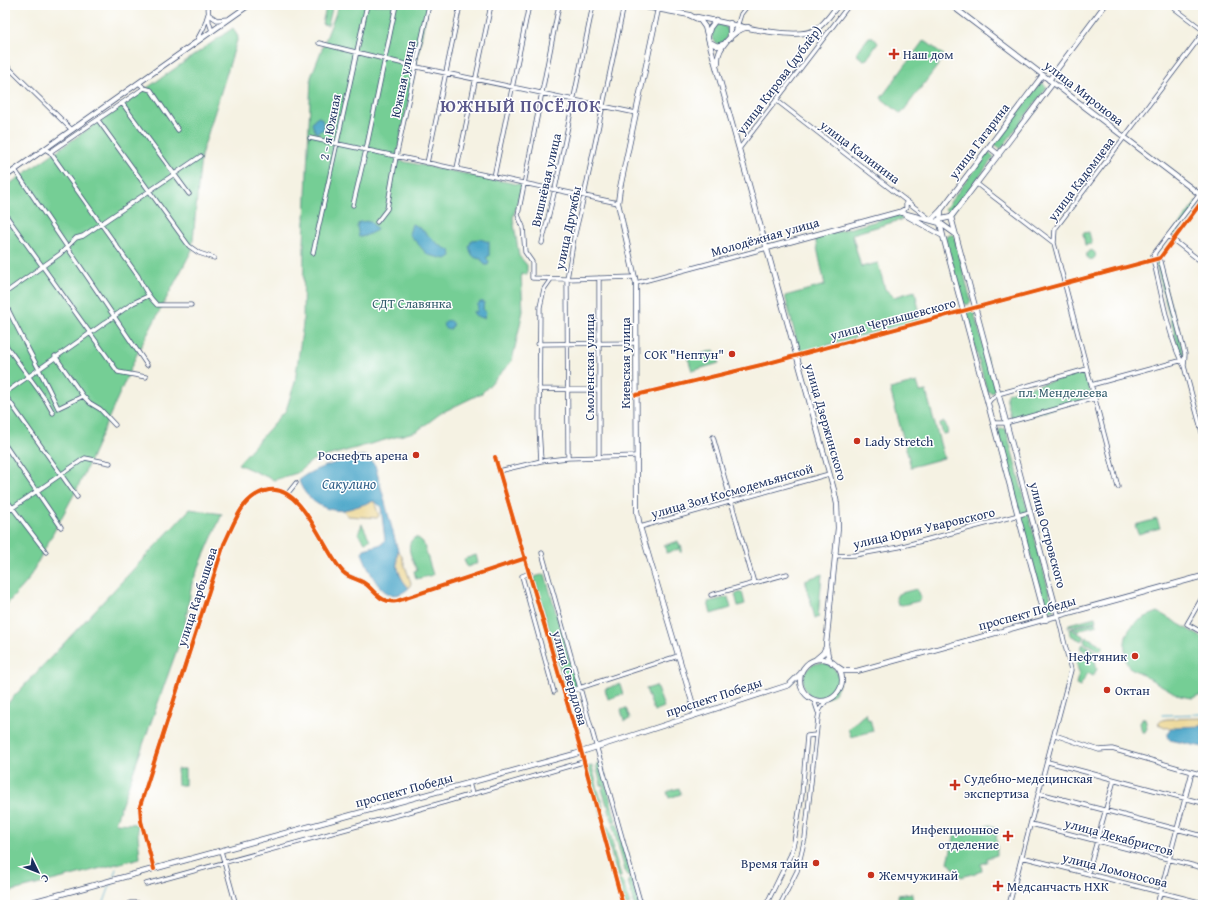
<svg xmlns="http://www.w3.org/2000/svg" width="1208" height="910" viewBox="0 0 1208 910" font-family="'Gentium Book Plus',serif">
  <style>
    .green { fill: #74ce95; stroke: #487e7a }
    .sand { fill: #eeda9e; stroke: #84847e }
    .water { fill: #4aa5c8; stroke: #326a93 }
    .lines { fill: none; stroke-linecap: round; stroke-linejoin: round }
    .stream { stroke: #4aa5c8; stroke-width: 1 }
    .minor-casing { stroke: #3c4c72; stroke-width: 5 }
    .major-casing { stroke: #3c4c72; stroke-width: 6 }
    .minor { stroke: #fff; stroke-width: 3.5 }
    .major { stroke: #fff; stroke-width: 4.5 }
    .cycleway-casing { stroke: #fff; stroke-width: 6 }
    .cycleway { stroke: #e8590c; stroke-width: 4 }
    .poi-dot { fill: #c8321e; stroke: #fff; stroke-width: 1.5 }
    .labels { text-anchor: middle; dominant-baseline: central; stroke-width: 3; stroke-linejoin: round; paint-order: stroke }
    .poi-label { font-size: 13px; fill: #1b2f5e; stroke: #fff; text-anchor: start }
    .street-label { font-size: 13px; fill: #1b2f5e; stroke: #fff }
    .park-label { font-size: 13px; fill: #365f6e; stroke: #fff }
    .water-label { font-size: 14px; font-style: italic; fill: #2e5e88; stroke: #fff }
    .district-label { font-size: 17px; font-weight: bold; letter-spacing: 1px; fill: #5b598c; stroke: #fff }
  </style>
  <rect width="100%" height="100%" fill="#fff"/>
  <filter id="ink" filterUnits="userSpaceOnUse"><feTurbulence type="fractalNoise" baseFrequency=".025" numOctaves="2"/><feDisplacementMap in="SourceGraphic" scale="8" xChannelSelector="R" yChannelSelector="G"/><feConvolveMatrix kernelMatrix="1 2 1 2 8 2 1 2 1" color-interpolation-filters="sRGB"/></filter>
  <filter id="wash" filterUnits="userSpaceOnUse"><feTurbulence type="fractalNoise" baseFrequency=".012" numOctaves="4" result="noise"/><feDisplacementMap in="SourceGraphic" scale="16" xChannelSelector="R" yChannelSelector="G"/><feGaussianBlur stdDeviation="0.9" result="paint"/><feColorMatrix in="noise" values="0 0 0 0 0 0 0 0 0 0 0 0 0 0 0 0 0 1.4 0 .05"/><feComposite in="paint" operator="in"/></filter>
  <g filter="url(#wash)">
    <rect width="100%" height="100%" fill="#f5f2e3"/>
    <path class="green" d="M339 5H428L396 160 522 185 513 218 519 256 527 265V275L521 274 523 311 512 361 482 393 441 413 417 431 313 460 297 473 274 480 238 464 286 410 295 382 303 324 304 244 311 77Z
      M326 8 332 9 328 25 322 24Z
      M719 24 726 27 728 32 726 39 719 45C712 41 710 33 714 27Z
      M233 28 238 37 201 156 192 250 137 354 79 485 27 582 5 606V187Z
      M869 37H873L878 43 867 59 864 60 858 56 857 52Z
      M924 40 945 56 901 114 881 98Z
      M1041 82 1047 87 1001 149 994 144Z
      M988 152 994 157 951 214 945 209Z
      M1197 201 1200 203 1174 236 1172 234Z
      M898 215 904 219 852 234 861 267 878 263 885 289 894 297 915 291 921 319 800 353 785 296 825 285 815 238Z
      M1089 232 1092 244 1085 245 1083 233Z
      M949 234 954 235 971 301 968 305 963 303 945 237Z
      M1086.5 255a4.5 4.5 0 1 1 9 0a4.5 4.5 0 1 1-9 0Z
      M1158 260 1184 354 1180 355 1155 261Z
      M970 311 974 312 995 389 992 393 987 391 966 314Z
      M714 350 719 363 692 371 688 358Z
      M1082 373 1086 376 1091 394 1088 399 1015 419 1011 417 1006 397 1008 393Z
      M917 382 920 392 926 391 944 458 911 467 890 389Z
      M945 422 948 433 943 434 940 424Z
      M1001 428 1006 429 1028 512 1020 514 998 432Z
      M190 509 222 514 192 583 184 630 115 823 137 824 140 858 5 893V706Z
      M1028 513 1054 610 1046 612 1020 515Z
      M1157 519 1160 528 1138 534 1135 525Z
      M362 524 370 540 365 542 358 534Z
      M414 538H418L423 542 433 575 416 579 414 571 417 570C413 561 404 545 414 538Z
      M678 541 679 545H681L682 547H679L682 548V552H680L679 549 666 553V547L663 545 668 544 669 546V544L674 542 675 544V542Z
      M476 555 478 563 467 567 464 559Z
      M545 574 577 686 566 689 534 577Z
      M822 574 818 618H815L805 580Z
      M916 589 919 592 921 598 919 601 902 605 898 604 896 598 898 594Z
      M742 592 745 604 738 606 735 594Z
      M728 597 731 608 711 614 708 602Z
      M1158 612 1203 638V695L1192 698 1180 696 1129 667C1125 662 1125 657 1125 652 1123 626 1137 620 1158 612Z
      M1095 617 1096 621 1068 627 1069 624Z
      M1096 622 1097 625 1081 629 1079 632 1072 628Z
      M1069 628 1085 637 1082 641 1070 635Z
      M1087 637 1103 646 1100 651 1084 642Z
      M1083 644 1095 651 1094 653 1098 655 1096 659 1080 648Z
      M1078 653 1080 655H1084L1095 661 1097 669 1093 676 1088 673 1080 686 1076 684 1079 673 1075 657Z
      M803 681a18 18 0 1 1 36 0a18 18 0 1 1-36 0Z
      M620 684 623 694 608 699 605 689Z
      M656 686 664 707 654 711 646 689Z
      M626 708 630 719 624 721 621 710Z
      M866 713 868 720 870 719 873 731 851 737 848 729Z
      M1143 718H1145L1147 728 1145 732H1142L1140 723Z
      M601 763 616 821 613 822 608 809 609 806 607 805 602 789 604 786 601 785 596 765Z
      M592 766 597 786 596 788 598 790 603 806 601 809 605 815 602 816 587 767Z
      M177 769H185V785H178Z
      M679 788 681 794 669 798 667 792Z
      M617 823 631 875 628 876 626 874 613 827 614 824Z
      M991 825 996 829 997 855 987 858V862L981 864 982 871 961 877 948 862 956 830 965 836C971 829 981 826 991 825Z
      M606 826 609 828 614 849 613 850 621 875V877L618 878 604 827Z
      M631 877 639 905H634L628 881Z
      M619 880H621L623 882 630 905H625Z
      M912 893 913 905H899L898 895Z"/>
    <path class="sand" d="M374 501 379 516 377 518 348 516 343 510Z
      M398 551 401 554 411 583 409 588C400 580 394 563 398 551Z
      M1203 718V726L1170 729 1158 724 1162 720 1167 719Z"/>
    <path class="water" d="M319 117 322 119 324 129 316 133 312 124 315 118Z
      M370 221 377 230 365 236 359 237 357 226 359 222Z
      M412 224C424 227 435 247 450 250L451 256 446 259 428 255 409 234Z
      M480 239 489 242V256L486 258 489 261 488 265H485L481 259C472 258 471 254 469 246L472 240Z
      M480 302H484L483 309 486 312 484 318 475 316 473 311 477 312 478 304Z
      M443.5 325a4.5 4.5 0 1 1 9 0a4.5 4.5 0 1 1-9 0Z
      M361 456H366L375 465 398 551C394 563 400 580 409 588 384 611 369 570 362 553L364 549 382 544 385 540 381 507 374 501C364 504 354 508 344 510 325 513 305 499 299 481 305 470 348 459 361 456Z
      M1203 726V747L1170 740C1166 734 1168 730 1175 727Z"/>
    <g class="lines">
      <path class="stream" d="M1162 715 1203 714
        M113 878 116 869
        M103 905 111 883"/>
    </g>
  </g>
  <g filter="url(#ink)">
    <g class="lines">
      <g class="minor-casing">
        <path id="minor" d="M208 5 209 22 212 31
          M559 5 518 215 523 227 525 252 532 262V278L567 279 635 277
          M1170 5 1203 30
          M735 33 741 14 748 5
          M196 42 204 27 208 14 217 20 228 19
          M319 43 417 67 636 113
          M5 64 72 130
          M144 88 151 90 178 130
          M776 100 931 220
          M122 103 189 194
          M98 120 189 246 199 253 214 258
          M310 138 618 203
          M45 149 50 152 144 88 139 83
          M739 149 849 5
          M50 152 138 276C143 288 148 296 157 305H191
          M427 163 460 5
          M457 168 491 5
          M15 170 147 365
          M494 177 529 5
          M977 184 1054 243 1118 487
          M353 205 366 150 396 5
          M899 212 906 208V201
          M5 214 118 372 146 377
          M377 222 387 209 396 157 429 5
          M1168 236 1203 263
          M542 243 555 189 593 5
          M1054 243 1055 229 1203 33
          M313 253 367 5
          M1155 253 1153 259C1161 289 1169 341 1184 366L1203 436
          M1153 255 1199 195
          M1160 258 1185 354 1184 366
          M599 278V457
          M636 283 767 248
          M5 293 60 254 76 238 83 236 201 156
          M5 303C22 339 42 373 58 408L83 396
          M5 344 45 399 53 413
          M538 344 636 343
          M55 356 83 396 90 403 100 409 115 425
          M1091 385 1183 360
          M539 389 599 390
          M5 393 133 303 148 296
          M5 395 77 497
          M636 395 765 364 1160 258 1203 200
          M988 403 991 399 998 394 1087 369
          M994 423H1006L1095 398
          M713 437 754 583
          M5 445 61 527
          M495 457 580 747 623 905
          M568 458 567 279 574 238 584 196 624 5
          M541 461 539 428 540 307 544 289 551 279
          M499 471 541 461 568 458 637 456
          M288 493 296 483
          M5 498 46 552
          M5 513 85 458 110 463
          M640 527 829 474
          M542 553 641 905
          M835 556 855 555 899 547 1030 512
          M530 573 522 576 554 692
          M711 595 787 574
          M1203 596 1187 624 1203 633
          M564 693 678 656
          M814 700 818 712
          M1055 735 1099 750 1112 749 1203 775
          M1048 762 1203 803
          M469 783 472 794
          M1039 793 1203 836
          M1031 824 1203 868
          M221 851 236 905
          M1022 857 1203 903
          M154 869 141 821 140 806 224 544C235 522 242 495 269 490 302 484 324 552 343 572 350 579 360 579 367 585 377 594 382 604 397 601L526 558
          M1088 873 1114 780
          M146 884 445 802 583 762
          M128 905 130 903H138
          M766 905 791 854 794 842 802 794 807 736 815 735
          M780 905 797 871 805 838 818 718 820 709 826 701
          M1009 905 1071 670 1058 616
          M1157 905 1192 772"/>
      </g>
      <g class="major-casing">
        <path id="major" d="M635 5 690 15
          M951 5 1203 197
          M658 9 620 188 618 203 636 283 637 511 640 527 696 715
          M689 15 700 20 705 27 834 490 837 504 838 528 826 645 828 656 832 663
          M697 17C724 22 793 42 815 30 825 24 831 14 838 5
          M708 36 710 28 716 20
          M730 38V23
          M710 42 717 46 724 44
          M718 63C716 48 734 30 748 27
          M1049 80 1105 5
          M989 147 999 155
          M5 177 249 5
          M941 210 940 223 943 236 1046 620
          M907 216 943 236
          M951 217 1058 616
          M931 220 941 210 1043 75
          M938 220 951 217 1053 83
          M767 248 899 212 940 223 954 233
          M816 659 823 653 826 647
          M800 680a21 21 0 1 1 42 0a21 21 0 1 1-42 0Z
          M835 665 844 671H857L1203 576
          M21 905 575 754 789 685 801 673"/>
      </g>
      <use href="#minor" class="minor"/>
      <use href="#major" class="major"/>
      <g class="cycleway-casing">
        <path id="cycleway" d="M636 395 765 364 1160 258 1203 200
          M495 457 580 747 623 905
          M154 869 141 821 140 806 224 544C235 522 242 495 269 490 302 484 324 552 343 572 350 579 360 579 367 585 377 594 382 604 397 601L526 558"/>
      </g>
      <use href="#cycleway" class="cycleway"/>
    </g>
  </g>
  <g class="poi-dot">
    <path d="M892 48h4v4h4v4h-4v4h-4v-4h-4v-4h4z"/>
    <circle cx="732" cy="354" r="4"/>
    <circle cx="857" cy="441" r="4"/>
    <circle cx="416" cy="455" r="4"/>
    <circle cx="1135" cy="656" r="4"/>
    <circle cx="1107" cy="690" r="4"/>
    <path d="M953 779h4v4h4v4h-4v4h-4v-4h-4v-4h4z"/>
    <path d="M1006 830h4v4h4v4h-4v4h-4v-4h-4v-4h4z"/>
    <circle cx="816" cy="863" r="4"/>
    <circle cx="871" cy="875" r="4"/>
    <path d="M996 880h4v4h4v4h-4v4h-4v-4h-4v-4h4z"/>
  </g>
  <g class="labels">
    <g class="poi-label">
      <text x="903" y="54">Наш дом</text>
      <text x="724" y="354" text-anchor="end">СОК "Нептун"</text>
      <text x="865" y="441">Lady Stretch</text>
      <text x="408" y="455" text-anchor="end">Роснефть арена</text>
      <text x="1127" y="656" text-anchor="end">Нефтяник</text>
      <text x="1115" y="690">Октан</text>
      <text x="964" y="778">Судебно-медецинская<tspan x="964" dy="15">экспертиза</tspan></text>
      <text x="999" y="829" text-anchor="end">Инфекционное<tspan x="999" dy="15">отделение</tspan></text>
      <text x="808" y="863" text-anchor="end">Время тайн</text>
      <text x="879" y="875">Жемчужинай</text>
      <text x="1007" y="886">Медсанчасть НХК</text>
    </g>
    <g class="street-label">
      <text transform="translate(403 79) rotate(-78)">Южная улица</text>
      <text transform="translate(779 80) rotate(-53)">улица Кирова (дублёр)</text>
      <text transform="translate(1084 93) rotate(38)">улица Миронова</text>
      <text transform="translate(330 127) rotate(-79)">2 - я Южная</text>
      <text transform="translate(979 141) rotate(-53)">улица Гагарина</text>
      <text transform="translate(860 152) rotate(37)">улица Калинина</text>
      <text transform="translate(1081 179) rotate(-53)">улица Кадомцева</text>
      <text transform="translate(546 180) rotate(-77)">Вишнёвая улица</text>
      <text transform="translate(568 228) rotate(-78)">улица Дружбы</text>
      <text transform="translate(765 237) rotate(-16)">Молодёжная улица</text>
      <text transform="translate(893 319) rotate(-15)">улица Чернышевского</text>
      <text transform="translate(625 363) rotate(-90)">Киевская улица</text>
      <text transform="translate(589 367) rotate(-90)">Смоленская улица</text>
      <text transform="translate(826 422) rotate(74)">улица Дзержинского</text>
      <text transform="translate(732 491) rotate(-16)">улица Зои Космодемьянской</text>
      <text transform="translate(924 528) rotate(-13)">улица Юрия Уваровского</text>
      <text transform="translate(1048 535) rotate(75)">улица Островского</text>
      <text transform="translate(197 597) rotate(-72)">улица Карбышева</text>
      <text transform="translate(1027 613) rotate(-15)">проспект Победы</text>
      <text transform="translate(570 678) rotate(74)">улица Свердлова</text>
      <text transform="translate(714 697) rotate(-18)">проспект Победы</text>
      <text transform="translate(404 790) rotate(-15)">проспект Победы</text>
      <text transform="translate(1119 837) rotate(15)">улица Декабристов</text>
      <text transform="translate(1115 870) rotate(14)">улица Ломоносова</text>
    </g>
    <g class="park-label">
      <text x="412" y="303">СДТ Славянка</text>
      <text x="1063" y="392">пл. Менделеева</text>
    </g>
    <g class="water-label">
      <text x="349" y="484">Сакулино</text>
    </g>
    <g class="district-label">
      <text x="521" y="105">ЮЖНЫЙ ПОСЁЛОК</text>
    </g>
  </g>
  <rect width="1208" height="910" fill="none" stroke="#fff" stroke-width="20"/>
  <g transform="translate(38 872) rotate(133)" stroke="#ffffff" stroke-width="3" paint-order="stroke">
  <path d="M0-3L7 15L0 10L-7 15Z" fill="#1b2f5e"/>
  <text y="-6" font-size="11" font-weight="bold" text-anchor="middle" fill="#1b2f5e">С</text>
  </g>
</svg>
